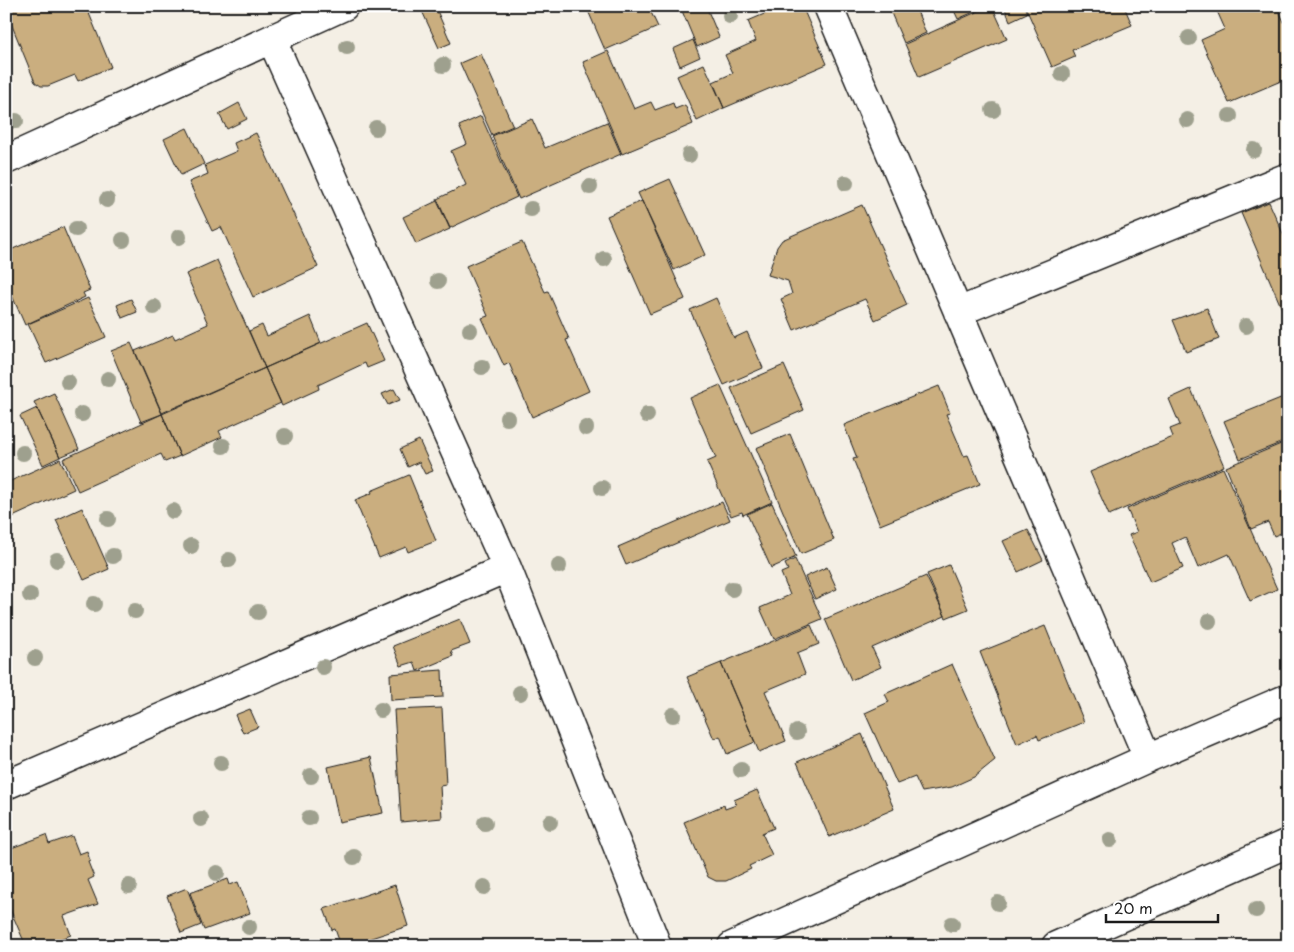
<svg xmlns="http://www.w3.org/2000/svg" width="1294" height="952" viewBox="0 0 1294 952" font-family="'Playpen Sans',sans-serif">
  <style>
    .building { fill: #caae7f; stroke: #1c1c1c }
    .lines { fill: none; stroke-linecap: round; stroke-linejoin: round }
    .minor-casing { stroke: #1c1c1c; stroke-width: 31 }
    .minor { stroke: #fff; stroke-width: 28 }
    .tree { fill: #9ea08e }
  </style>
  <rect width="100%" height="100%" fill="#f4efe5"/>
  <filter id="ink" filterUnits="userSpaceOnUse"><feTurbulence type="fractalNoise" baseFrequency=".02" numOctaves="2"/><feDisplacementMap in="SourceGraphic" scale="10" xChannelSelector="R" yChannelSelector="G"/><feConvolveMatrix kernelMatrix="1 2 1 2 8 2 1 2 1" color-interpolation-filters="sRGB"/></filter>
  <g filter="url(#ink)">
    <path class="building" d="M6 6H86L111 67 78 81 75 75 48 86H41L35 82 6 11Z
      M432 6H435L451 43 439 48 422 11Z
      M586 6H648L658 27 605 50Z
      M680 6H706L719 37 697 47Z
      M783 6H802L827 64 724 108 713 82 733 73 725 55 756 41 748 21Z
      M888 6H915L926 33 904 43Z
      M952 6H987L958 19Z
      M990 6H992L1007 39 919 77 905 44Z
      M1004 6H1024L1027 13 1010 21Z
      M1025 6H1124L1132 25 1072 50 1075 57 1052 67Z
      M1227 6H1277L1288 31V78L1229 103 1201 40 1225 29 1217 11Z
      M693 40 700 57 680 66 673 49Z
      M608 51 634 109 651 102 655 110 673 103 675 109 685 105 693 124 622 154 583 62Z
      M481 54 513 126 492 135 460 63Z
      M704 64 724 108 697 121 677 76Z
      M239 103 247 119 227 129 219 114Z
      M481 116 517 197 450 228 437 199 466 185 451 151 467 144 459 126Z
      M532 119 545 148 607 122 621 154 519 199 492 136Z
      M187 128 204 164 181 175 164 139Z
      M256 133 318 267 253 297 221 227 212 231 189 182 208 174 205 165 237 151 234 143Z
      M670 179 705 255 674 270 638 193Z
      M437 201 450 229 416 244 403 217Z
      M642 201 685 299 650 314 607 216Z
      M1269 202 1288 245V323L1241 213Z
      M862 205 907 305 875 320 865 299 794 330 781 299 792 294 788 281 768 275 777 247 782 240Z
      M63 227 90 290 83 293 85 297 25 325 6 282V252Z
      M522 242 545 292 548 291 569 339 566 340 589 391 532 417 509 363 504 366 482 318 488 316 466 266Z
      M217 260 265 368 162 413 135 351 173 335 175 339 208 324 186 274Z
      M88 298 106 337 46 363 28 324Z
      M716 298 734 338 747 332 763 368 724 385 690 310Z
      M131 299 137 312 122 318 117 305Z
      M1207 308 1219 339 1186 352 1173 320Z
      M310 316 321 343 265 368 249 331 262 325 267 336Z
      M367 323 384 361 367 368 365 363 318 385 319 389 282 406 265 368Z
      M131 343 162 414 141 422 111 351Z
      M784 365 804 410 751 433 731 388Z
      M265 368 281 403 219 431 222 437 180 456 162 414Z
      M720 385 772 502 743 515 742 512 731 516 707 462 716 458 690 398Z
      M939 386 950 413 946 414 964 456 968 455 980 484 880 525 853 459 857 458 844 425Z
      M394 389 400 400 388 405 382 394Z
      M1191 389 1224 466 1109 515 1090 472 1173 437 1170 429 1180 425 1169 399Z
      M54 393 79 449 60 457 34 402Z
      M1288 395V440L1240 459 1224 421Z
      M37 408 60 457 43 465 20 416Z
      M162 414 180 456 165 462 161 454 78 491 63 459Z
      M790 434 834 540 801 554 756 448Z
      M419 440 433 471 425 474 419 462 408 467 400 449Z
      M1288 441V530L1274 536 1268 522 1251 529 1226 467Z
      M60 459 74 489 6 520V483Z
      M1223 468 1277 589 1250 601 1229 554 1198 568 1185 537 1172 543 1183 568 1150 582 1129 535 1137 532 1127 509Z
      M409 475 436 541 408 552 406 547 379 558 355 500 372 493 371 491Z
      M722 502 730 520 626 565 618 547Z
      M772 503 796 557 771 568 747 514Z
      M82 508 109 569 84 580 56 520Z
      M1028 530 1043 560 1018 572 1003 541Z
      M795 559 822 619 774 639 760 608 790 595 781 573 788 570 785 564Z
      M949 565 968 609 946 618 927 574Z
      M827 567 837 589 815 599 805 577Z
      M926 576 945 616 872 648 881 667 851 680 825 619Z
      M460 619 470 644 451 651 453 656 417 671 414 662 401 666 393 646Z
      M811 625 819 644 797 653 805 674 765 691 786 741 759 752 721 663Z
      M1045 626 1084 722 1039 740 1037 735 1017 744 980 652Z
      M721 663 755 742 727 754 720 736 714 739 687 677Z
      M952 664 995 760 974 777 952 787 922 792 915 777 897 784 865 713 889 702 885 694Z
      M442 670 443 697 391 700 390 674Z
      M442 708 446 785 440 786 442 818 401 822 394 710Z
      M250 709 258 727 243 733 235 715Z
      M862 734 894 809 829 837 797 762Z
      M371 757 383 813 339 822 328 767Z
      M757 790 774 828 762 833 772 855 749 866 751 869 726 881H716L708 877 684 822 724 805 725 809 736 805 734 800Z
      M46 835 49 844 72 836 79 854 87 851 90 861 88 862 94 877 88 880 98 904 64 916 71 935 41 946H26L6 900V850Z
      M228 879 230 885 238 882 250 913 204 930 190 893Z
      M395 885 408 926 362 941 363 946H341L335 929 332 930 324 909Z
      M187 888 201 925 181 933 167 896Z"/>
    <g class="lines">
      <g class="minor-casing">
        <path id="minor" d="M828 6 1148 758
          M272 40 507 568 657 946
          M6 160 344 6
          M958 312 1288 177
          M6 785 507 568
          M732 946 1148 758 1288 698
          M1056 946 1288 843"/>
      </g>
      <use href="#minor" class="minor"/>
    </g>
    <g class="tree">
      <circle cx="730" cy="16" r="8"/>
      <circle cx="1189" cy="38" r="8"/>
      <circle cx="347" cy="47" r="8"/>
      <circle cx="443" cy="65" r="8"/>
      <circle cx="1062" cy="74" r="8"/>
      <circle cx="993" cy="110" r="8"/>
      <circle cx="1230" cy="116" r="8"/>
      <circle cx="1187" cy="120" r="8"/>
      <circle cx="16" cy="121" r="8"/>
      <circle cx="376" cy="128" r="8"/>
      <circle cx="1254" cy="150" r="8"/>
      <circle cx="689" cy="155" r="8"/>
      <circle cx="846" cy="183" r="8"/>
      <circle cx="590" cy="187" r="8"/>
      <circle cx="107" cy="200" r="8"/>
      <circle cx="531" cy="209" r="8"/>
      <circle cx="76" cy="229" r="8"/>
      <circle cx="179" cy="237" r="8"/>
      <circle cx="123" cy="240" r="8"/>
      <circle cx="604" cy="259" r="8"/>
      <circle cx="438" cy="281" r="8"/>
      <circle cx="154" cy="307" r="8"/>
      <circle cx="1246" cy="326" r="8"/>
      <circle cx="470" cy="330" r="8"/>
      <circle cx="482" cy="367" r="8"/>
      <circle cx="108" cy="379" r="8"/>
      <circle cx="68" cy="382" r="8"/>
      <circle cx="82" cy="414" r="8"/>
      <circle cx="647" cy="415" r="8"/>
      <circle cx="507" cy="418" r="8"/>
      <circle cx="586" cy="428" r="8"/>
      <circle cx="285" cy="436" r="8"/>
      <circle cx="223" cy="446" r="8"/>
      <circle cx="23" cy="453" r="8"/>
      <circle cx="602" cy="488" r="8"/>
      <circle cx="173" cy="511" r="8"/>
      <circle cx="108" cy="519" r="8"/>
      <circle cx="191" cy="546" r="8"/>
      <circle cx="113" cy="556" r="8"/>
      <circle cx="57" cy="560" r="8"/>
      <circle cx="229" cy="560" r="8"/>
      <circle cx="559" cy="566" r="8"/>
      <circle cx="732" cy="589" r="8"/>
      <circle cx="30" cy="595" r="8"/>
      <circle cx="94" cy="604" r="8"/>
      <circle cx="135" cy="611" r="8"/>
      <circle cx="258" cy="612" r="8"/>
      <circle cx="1209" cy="621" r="8"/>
      <circle cx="35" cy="658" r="8"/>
      <circle cx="323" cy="667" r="8"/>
      <circle cx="520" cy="693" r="8"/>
      <circle cx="381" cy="710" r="8"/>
      <circle cx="673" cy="715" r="8"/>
      <circle cx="797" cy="732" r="8"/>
      <circle cx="221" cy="763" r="8"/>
      <circle cx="741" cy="770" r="8"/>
      <circle cx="311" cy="776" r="8"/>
      <circle cx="309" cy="818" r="8"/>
      <circle cx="201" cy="819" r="8"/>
      <circle cx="550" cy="822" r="8"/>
      <circle cx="485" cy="823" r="8"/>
      <circle cx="1110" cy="840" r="8"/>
      <circle cx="354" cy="857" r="8"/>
      <circle cx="217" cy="873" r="8"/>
      <circle cx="129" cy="886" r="8"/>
      <circle cx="484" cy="887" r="8"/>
      <circle cx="998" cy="903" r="8"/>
      <circle cx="1256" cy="910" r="8"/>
      <circle cx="952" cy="924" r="8"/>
      <circle cx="249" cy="927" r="8"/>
    </g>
  </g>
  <rect width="1294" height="952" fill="none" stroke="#fff" stroke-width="25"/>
  <rect x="12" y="12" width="1269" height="927" fill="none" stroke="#1c1c1c" stroke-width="2" filter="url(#ink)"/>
  <path d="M1106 914v8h112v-8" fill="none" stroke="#1c1c1c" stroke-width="2.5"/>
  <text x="1114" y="914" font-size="15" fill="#1c1c1c" stroke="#ffffff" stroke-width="4" paint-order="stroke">20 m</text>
</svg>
